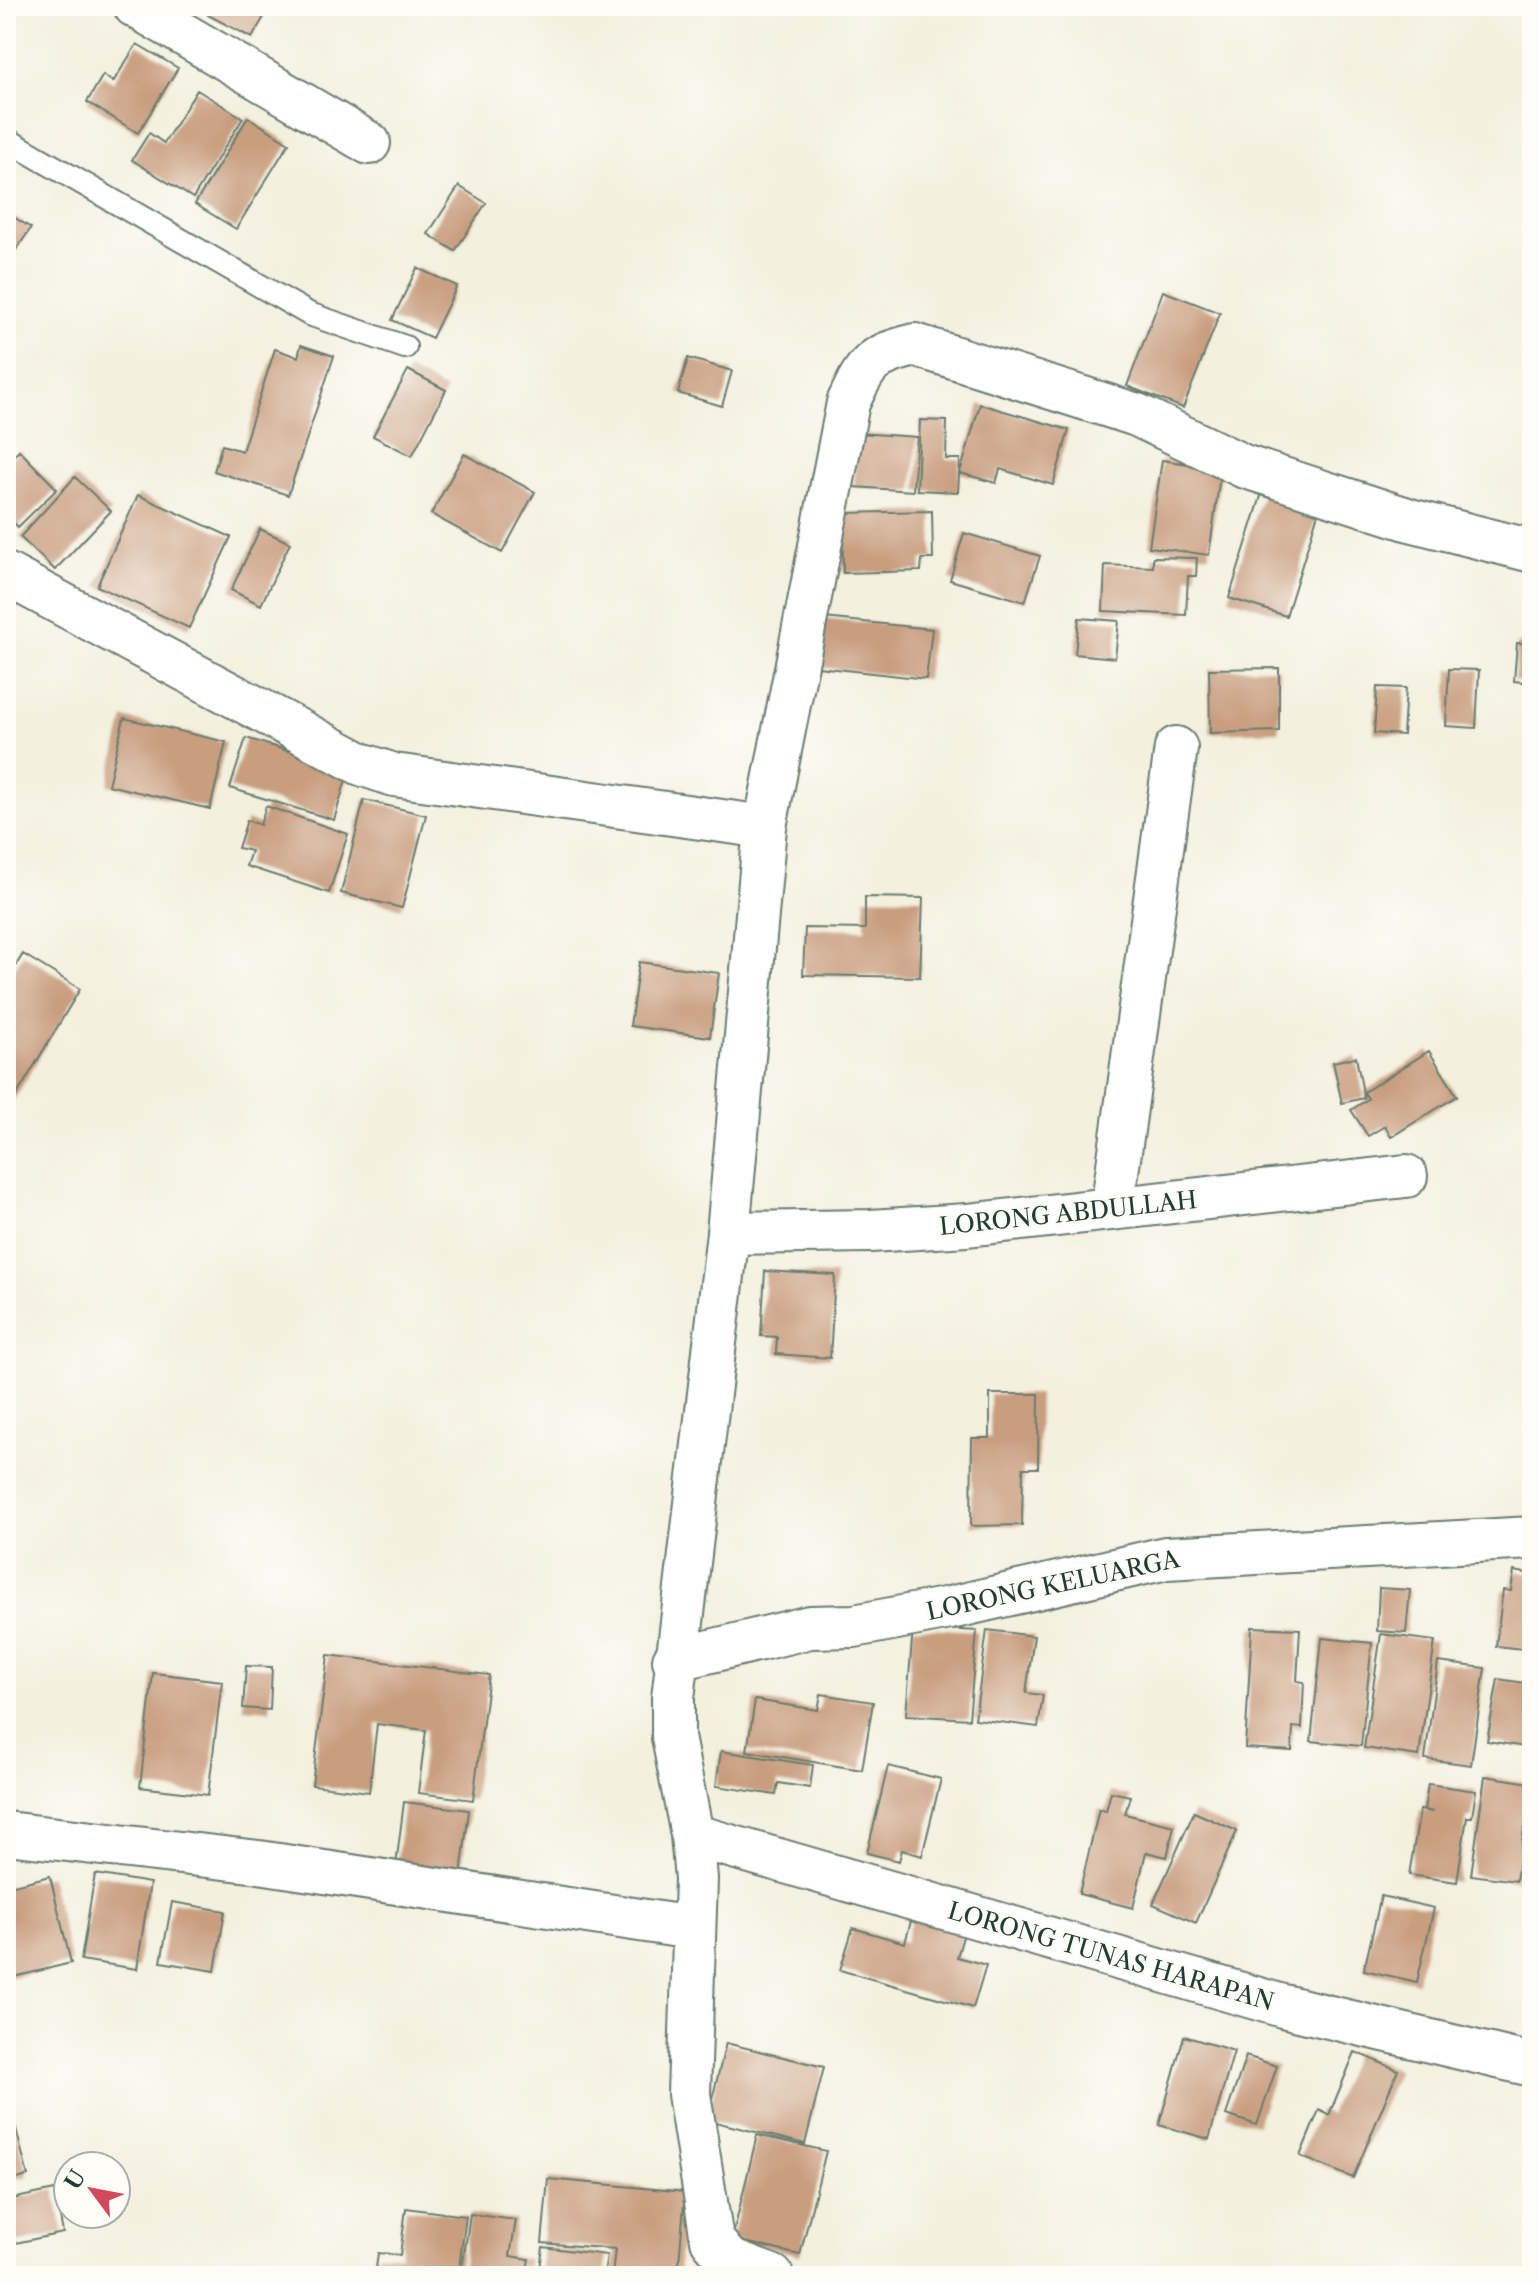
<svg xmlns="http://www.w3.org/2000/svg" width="1538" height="2282" viewBox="0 0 1538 2282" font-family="'Libre Caslon Text',serif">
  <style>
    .building { fill: #c99e7f }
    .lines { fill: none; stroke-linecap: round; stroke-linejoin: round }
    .lane-casing { stroke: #697c70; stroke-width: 26 }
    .street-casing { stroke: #697c70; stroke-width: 46 }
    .lane { stroke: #fff; stroke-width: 22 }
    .street { stroke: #fff; stroke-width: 42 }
    .labels { text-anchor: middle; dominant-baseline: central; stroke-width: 6; stroke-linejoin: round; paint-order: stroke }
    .street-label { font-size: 24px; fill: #1f3d34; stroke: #fdfcf7 }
  </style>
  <rect width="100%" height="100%" fill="#fdfcf7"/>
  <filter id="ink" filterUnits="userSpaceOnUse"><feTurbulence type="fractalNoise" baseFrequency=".0125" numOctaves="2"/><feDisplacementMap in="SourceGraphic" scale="16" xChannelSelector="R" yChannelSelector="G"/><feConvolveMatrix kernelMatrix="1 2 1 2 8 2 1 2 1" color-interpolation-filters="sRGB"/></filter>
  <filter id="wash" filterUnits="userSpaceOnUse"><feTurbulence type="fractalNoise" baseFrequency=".006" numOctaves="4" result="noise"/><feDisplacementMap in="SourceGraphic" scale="32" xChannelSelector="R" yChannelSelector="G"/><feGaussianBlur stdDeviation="1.8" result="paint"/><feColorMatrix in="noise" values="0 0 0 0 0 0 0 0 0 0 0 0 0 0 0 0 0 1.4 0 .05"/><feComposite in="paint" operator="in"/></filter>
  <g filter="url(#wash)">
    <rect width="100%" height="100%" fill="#f3f0de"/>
    <g id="blocks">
      <path class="building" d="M213 6H270L252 38 208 15Z
        M137 44 178 68 138 133 87 102 103 75 113 82Z
        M197 90 243 118 193 198 132 160 149 133 164 143Z
        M248 117 289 143 236 229 195 204Z
        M459 186 486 203 455 251 428 234Z
        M6 212 31 228 16 250 6 244Z
        M417 268 457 286 432 338 392 320Z
        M1163 291 1220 313 1183 408 1127 386Z
        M301 345 334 356 288 495 214 471 222 445 242 451 275 349 298 357Z
        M688 358 732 371 722 406 678 393Z
        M408 370 446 390 412 456 373 436Z
        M980 404 1069 430 1053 485 1000 469 996 483 960 473Z
        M920 420 947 421 946 459H960L958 492 917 490Z
        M857 433 917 437 913 491 854 487Z
        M19 450 57 489 18 527 6 515V463Z
        M464 454 535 492 502 553 431 514Z
        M1162 460 1221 469 1209 555 1149 547Z
        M75 477 111 511 55 570 20 537Z
        M1262 493 1319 510 1286 616 1229 598Z
        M138 495 231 537 189 628 97 586Z
        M932 511 933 559H922L921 571 843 573 842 513Z
        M260 529 290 543 261 605 231 590Z
        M964 533 1040 556 1025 602 950 580Z
        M1153 557 1197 558 1196 576H1188L1186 615 1103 611 1105 565 1153 567Z
        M814 617 932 629 926 679 809 666Z
        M1079 618 1119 621 1115 658 1075 654Z
        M1517 643 1532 644V683L1514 681Z
        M1279 668V731L1210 733 1209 669Z
        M1449 669 1479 670 1476 728 1446 726Z
        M1377 687 1406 688 1403 735 1374 733Z
        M124 718 226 742 210 809 108 785Z
        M246 738 349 770 334 820 230 788Z
        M364 800 426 815 402 908 341 893Z
        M266 806 348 834 329 893 246 866 251 851 238 848 247 820 260 825Z
        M865 897 923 898 920 977 803 975 805 928 865 929Z
        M23 954 80 989 12 1103 6 1099V982Z
        M639 962 719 973 710 1037 630 1026Z
        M1429 1051 1457 1096 1391 1137 1385 1126 1368 1136 1351 1110 1368 1099 1364 1092Z
        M1356 1057 1364 1098 1342 1103 1333 1062Z
        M765 1271 835 1275 830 1358 776 1354 777 1337 761 1336Z
        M990 1394H1039L1038 1468H1023L1022 1525 971 1526 972 1438H990Z
        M1514 1571 1532 1574V1650L1496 1646 1503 1590 1511 1591Z
        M1379 1588 1410 1590 1406 1633 1377 1631Z
        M913 1627 977 1631 969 1719 906 1715Z
        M1252 1627 1300 1629 1297 1681 1304 1682 1302 1728 1293 1727 1292 1751 1245 1748Z
        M987 1630 1034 1636 1026 1693 1043 1695 1038 1727 975 1719Z
        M1381 1634 1435 1641 1419 1756 1364 1748Z
        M1322 1638 1372 1643 1361 1746 1311 1741Z
        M328 1655 489 1675 473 1800 418 1793 426 1730 377 1724 369 1792 312 1785Z
        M1438 1662 1485 1668 1471 1765 1425 1759Z
        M246 1666 272 1667 270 1710 243 1708Z
        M153 1673 222 1681 208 1795 140 1787Z
        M1498 1679 1532 1684V1748L1487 1741Z
        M821 1694 873 1702 862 1770 747 1751 755 1700 818 1710Z
        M721 1751 813 1765 810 1788 778 1783 776 1795 716 1786Z
        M888 1766 941 1779 922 1856 902 1850 899 1861 867 1853Z
        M1485 1776 1531 1783 1527 1803 1532 1804V1830L1524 1829 1516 1881 1471 1875Z
        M1428 1784 1476 1791 1472 1817H1467L1457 1882 1409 1875 1420 1810 1433 1812 1424 1810Z
        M1111 1792 1130 1796 1125 1814 1174 1826 1167 1857 1146 1852 1133 1908 1079 1894 1099 1809 1106 1811Z
        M404 1802 469 1810 461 1875 396 1866Z
        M1194 1812 1237 1831 1196 1923 1153 1904Z
        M95 1874 150 1883 137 1969 81 1960Z
        M50 1876 71 1963 6 1979V1887Z
        M1381 1896 1434 1908 1417 1982 1364 1970Z
        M172 1902 225 1911 215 1971 161 1962Z
        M913 1914 965 1930 957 1957 986 1965 973 2008 840 1970 853 1928 905 1943Z
        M1184 2036 1234 2051 1209 2139 1159 2125Z
        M726 2043 824 2067 805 2144 707 2120Z
        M1355 2052 1398 2070 1353 2178 1300 2156 1319 2110 1329 2115Z
        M1246 2056 1277 2066 1257 2125 1226 2115Z
        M7 2093 28 2176 6 2182V2094Z
        M757 2135 826 2151 800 2255 732 2239Z
        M548 2179 685 2192 678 2276H612L615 2249 542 2243Z
        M55 2190 63 2233 6 2245V2200Z
        M406 2208 466 2216 458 2276H375L378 2253 400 2255Z
        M470 2214 516 2220 510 2256 529 2259 526 2276H461Z
        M543 2247 607 2255 604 2276H539Z"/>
    </g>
  </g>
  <g filter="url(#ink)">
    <use href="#blocks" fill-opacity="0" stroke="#697c70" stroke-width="2"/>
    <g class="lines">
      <g class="lane-casing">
        <path id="lane" d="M6 139 309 314 405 347"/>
      </g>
      <g class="street-casing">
        <path id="street" d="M135 6 369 143
          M6 574 361 764 394 775 765 827
          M1112 1209 1176 748
          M728 1233 870 1231 967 1225 1406 1176
          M674 1660 810 1627 854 1626 950 1608 1166 1558 1532 1538
          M6 1833 259 1862 692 1928
          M692 1835 1283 2006 1532 2065
          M772 2276 729 2260 712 2240 689 2094 696 1879 692 1835 673 1737V1698L728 1233 765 827 848 403C867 362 871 356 915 345L1137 415 1243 466 1410 520 1532 551"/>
      </g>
      <use href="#lane" class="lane"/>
      <use href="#street" class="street"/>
    </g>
  </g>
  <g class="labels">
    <g class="street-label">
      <text transform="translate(1068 1213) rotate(-6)">LORONG ABDULLAH</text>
      <text transform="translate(1053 1585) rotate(-12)">LORONG KELUARGA</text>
      <text transform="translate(1111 1956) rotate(16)">LORONG TUNAS HARAPAN</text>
    </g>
  </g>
  <rect width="1538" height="2282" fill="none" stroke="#fdfcf7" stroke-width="32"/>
  <g transform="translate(92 2190) rotate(302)"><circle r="38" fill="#fdfcf7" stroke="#a4b0a9" stroke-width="2"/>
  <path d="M0-6L14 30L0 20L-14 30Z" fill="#d1495b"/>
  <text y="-12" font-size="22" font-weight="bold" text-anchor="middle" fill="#1f3d34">U</text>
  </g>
</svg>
